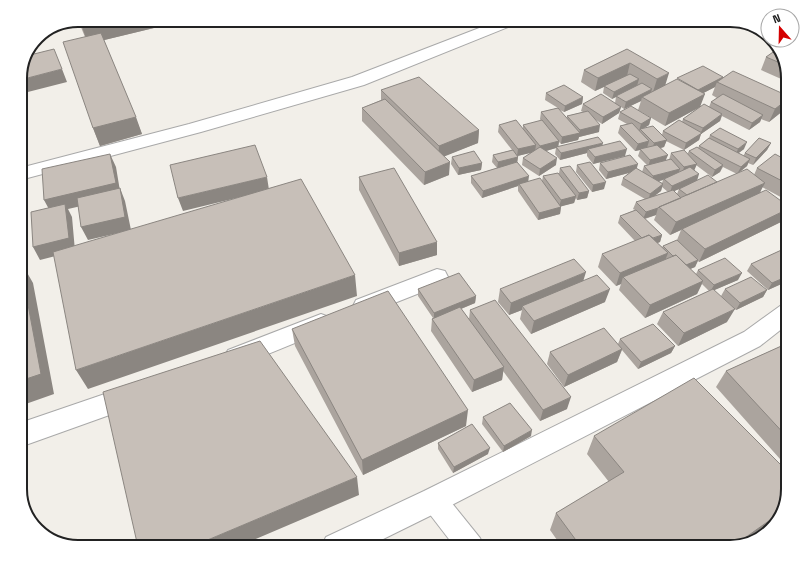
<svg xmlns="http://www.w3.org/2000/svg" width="808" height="567" viewBox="0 0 808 567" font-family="'Space Grotesk',sans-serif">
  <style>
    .water { fill: #aad3df }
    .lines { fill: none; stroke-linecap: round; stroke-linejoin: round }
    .lane-casing { stroke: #a9a9a9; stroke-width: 2 }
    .street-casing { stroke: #a9a9a9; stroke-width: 2 }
    .lane { fill: #fff; fill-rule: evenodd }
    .street { fill: #fff; fill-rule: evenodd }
    .wall { fill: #aba49e; fill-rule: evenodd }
    .shaded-wall { fill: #8b8681 }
    .building { fill: #c7bfb8; stroke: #8b8681 }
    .rim { fill: none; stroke: #222; stroke-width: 2 }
  </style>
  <rect width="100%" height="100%" fill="#f2efe9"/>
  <path class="water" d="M318 20H397C372 28 342 26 318 20Z"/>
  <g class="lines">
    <g class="lane-casing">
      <path id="lane" d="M434 489 443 492 480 538 484 547H455L425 508 422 500 425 492Z"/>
    </g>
    <g class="street-casing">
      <path id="street" d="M500 20H520L518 23 364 85 201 132 20 180V168L189 124 352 77Z
        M437 269 445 271 448 277 445 283 364 315 356 312 353 306 356 300Z
        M788 303V324L760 346 444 509 367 547H321L326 537 424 491 744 332 780 306Z
        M321 314 329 317 333 323 329 329 236 367 228 364 224 357 228 350Z
        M134 384 143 387 147 395 143 403 20 447V423Z"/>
    </g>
    <use href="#lane" class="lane"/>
    <use href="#street" class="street"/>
  </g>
  <path class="wall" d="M78 20H187L104 40 142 134 100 146 93 128 85 37Z
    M627 49 666 85 723 77 788 96V102L784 110 769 122 761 119 760 122 749 130 722 116 720 121 701 134 699 140 684 150 666 141 664 147 661 148 666 160H669L671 153 687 154 689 151 698 148 699 146 709 138 710 135 744 149 738 153 743 156 745 153 771 143 767 150 753 165 748 163 747 166 739 173 754 175 757 168 788 161V201L762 187 760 193 788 206V212L783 221 699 262 698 261 695 267 690 269 696 274 698 270 738 280 714 290 727 322 678 346 657 324 663 312 709 291 702 284 697 294 645 318 619 290 621 284 616 286 598 267 602 254 635 241 618 223 620 216 635 210 633 209 636 202 645 199 621 185 623 178 629 173 606 179 599 170 600 163 637 169 642 172 644 166 647 165 638 156 640 150 635 151 618 133 620 126 627 124 618 119 620 112 651 118 649 125 644 128 662 135 663 131 682 122 683 119 698 108 665 126 638 110 641 101 624 109 621 107 619 113 602 124 596 120 599 132 579 137 578 140 561 144 559 142 558 147 602 145 625 156 593 164 587 156V153L560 160 555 154 556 148 546 151 556 165 539 176 522 165 523 158 532 152 518 156V157L517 162 528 181H542L543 176 559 173 560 168 589 191 587 198 577 200 576 198 574 203 561 206 560 214 538 220 518 191V186L482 198 471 183V176L497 168 492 162 493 155 512 150 498 132 499 125 523 128V125L541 121 540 119 541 112 558 108 545 100 546 93 583 97 582 104 564 112 558 109 567 118V116L583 112 581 111 583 104 615 103 616 97 612 99 603 93 604 87 595 91 581 82 584 70ZM715 87 712 95 717 98 711 102 709 107H700L703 93ZM696 165 712 177 720 172 723 167 737 174 717 182 697 180 694 170ZM663 180 662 183 659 181ZM662 187 668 192 654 196 661 191ZM682 188 679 189 677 194 674 191ZM656 215 654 220 670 235 681 230 677 240 663 246 662 247 657 243 660 242 662 235 645 219Z
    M778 49H779L782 52 788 78V82L761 70 766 57 778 50Z
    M381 90 479 130 478 143 444 156 449 175 424 185 362 121V108L381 100Z
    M452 157 482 163 481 170 458 175 451 164Z
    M577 165 604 189 592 192 576 172Z
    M359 177 437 255 399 266 359 190Z
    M788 247V281L768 290 747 271 751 264Z
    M583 281 605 302 531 334 520 319 522 310 509 315 498 302 500 289Z
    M418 289 476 296 475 303 461 309 469 319 470 310 567 409 540 421 503 371 502 380 472 392 431 331 432 319 433 318 418 296Z
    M725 289 767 290 763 297 736 310 721 296Z
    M292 329 466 426 363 475 295 346Z
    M620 339 675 346 671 353 638 369 622 350 617 362 564 387 547 364 550 352 618 344Z
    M788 343V468L716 387 726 371Z
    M483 417 531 436 503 452 482 424Z
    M594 436 788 489 777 520 743 544 730 547H562L550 530 556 513 609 482 587 454Z
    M438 443 488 454 453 473 438 449Z"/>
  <path class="shaded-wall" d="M97 20H187L88 44 81 24Z
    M630 63 627 76 595 91 598 78Z
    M62 69 67 82 20 94V80Z
    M669 73 665 86 653 92 657 79Z
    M723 77 721 84 717 82 715 87 696 97 698 90Z
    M639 79 637 86 612 99 614 92Z
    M652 89 650 96 642 97 641 101 624 109 626 102Z
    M705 94 700 107 665 126 669 113Z
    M583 97 582 104 564 112 565 106Z
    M788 99V102L784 110 769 122 775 109Z
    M621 107 619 113 602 124 603 117Z
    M722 114 720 121 701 134 699 140 684 150 686 143 700 134 703 128Z
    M763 115 760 122 749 130 752 123Z
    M136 117 142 134 100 146 93 128Z
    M651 118 649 125 641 130 640 129V131H639L641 124Z
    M600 125 599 132 579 137 578 140 561 144 562 137 579 133 580 130Z
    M479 130 478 143 438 159 439 146Z
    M667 140 664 147 652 150 654 143Z
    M559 141 558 148 556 147V148L539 153 540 146Z
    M649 141 647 148 640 149V150L635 151 638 144Z
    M747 142 744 149 735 156 738 149Z
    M603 143 601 150 588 149 587 153 560 160 561 153Z
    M771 143 767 150 753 165 756 158Z
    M536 145 535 152 517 156 518 149Z
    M627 149 625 156 593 164 595 157Z
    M110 154 116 167 121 197 68 209 72 217 75 251 40 260 33 247 51 213 44 200Z
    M668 155 665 162 648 167 650 160Z
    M518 157 517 164 497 169 498 162Z
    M557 158 556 165 539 176 540 169Z
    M750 159 747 166 737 174 741 167Z
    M450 162 449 175 424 185 425 172Z
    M482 163 481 170 458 175 459 168Z
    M638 164 636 171 606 179 608 172Z
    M697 164 694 171 682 174 684 167Z
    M723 165 720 172 712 177 715 170Z
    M680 169 677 176 664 179 663 180 651 183 653 176Z
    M699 174 697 181 670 193 672 186Z
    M529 176 528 183 519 184 518 186 482 198 483 191Z
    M267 177 269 190 183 211 178 198Z
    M606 182 604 189 592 192 593 185Z
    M765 183 758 196 682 229 681 230 670 235 676 222Z
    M663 184 661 191 648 201 650 194Z
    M120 188 125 201 131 230 88 240 81 227Z
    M589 191 587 198 577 200 579 193Z
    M576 196 574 203 559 207 561 200Z
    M561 207 560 214 538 220 539 213Z
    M658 208 656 215 643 219 646 212Z
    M788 209V212L783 221 699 262 705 249Z
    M662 235 660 242 643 249 645 242Z
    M437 242V255L399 266V253Z
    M668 253 663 266 623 277 621 284 616 286 620 273Z
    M698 260 695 267 681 273 684 266Z
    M21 262 33 283 54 394 20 406Z
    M586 272 582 285 522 306V310L509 315 511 303Z
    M742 273 738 280 710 292 714 285Z
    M355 275 357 296 88 389 76 370Z
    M788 276V281L768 290 772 283Z
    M703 281 697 294 645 318 650 305Z
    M610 289 605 302 531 334 534 321Z
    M767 290 763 297 736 310 740 303Z
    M476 296 475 303 434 320V313Z
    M735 309 727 322 678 346 684 333Z
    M675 346 671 353 638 369 641 362Z
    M622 349 617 362 564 387 568 375Z
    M504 367 502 380 472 392 474 380Z
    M571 397 567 409 540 421 543 410Z
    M468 410 466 426 363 475 362 460Z
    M532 430 531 436 503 452 504 446Z
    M490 448 488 454 453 473 454 467Z
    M357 477 359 495 237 547H191Z
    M780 513 777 520 743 544 732 547Z
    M34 517 47 531 48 537 43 535 35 526Z"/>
  <path class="building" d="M79 20H97L81 24Z
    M101 33 136 117 93 128 63 42Z
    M54 49 62 69 20 80V74L30 55Z
    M627 49 669 73 657 79 630 63 598 78 584 70Z
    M776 50 782 52 785 65 766 57Z
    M703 66 723 77 698 90 677 78Z
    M733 71 788 96V99L775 109 717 82Z
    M630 74 639 79 614 92 604 86Z
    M419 77 479 130 439 146 381 90Z
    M677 79 705 94 669 113 642 97Z
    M642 83 652 89 626 102 616 96Z
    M564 85 583 97 565 106 546 93Z
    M601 94 621 107 603 117 583 104Z
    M723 94 763 115 752 123 711 102Z
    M385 99 450 162 425 172 362 108Z
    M704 104 722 114 703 128 683 119Z
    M631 106 651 118 641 124 620 112Z
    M558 108 580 133 562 137 541 112Z
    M588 111 600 125 580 130 567 116Z
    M516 120 536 145 518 149 499 125Z
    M542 120 559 141 540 146 523 125Z
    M679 120 702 133 686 143 663 131Z
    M632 123 649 141 638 144 620 126Z
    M653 126 667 140 654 143 640 129Z
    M720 128 747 142 738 149 710 135Z
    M598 137 603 143 561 153 556 147Z
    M709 138 750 159 741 167 699 146Z
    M759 138 771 143 756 158 745 153Z
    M620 141 627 149 595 157 588 149Z
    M255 145 267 177 178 198 170 165Z
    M657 145 668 155 650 160 640 149Z
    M540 147 557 158 540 169 523 158Z
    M697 147 723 165 715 170 689 151Z
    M513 150 518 157 498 162 493 155Z
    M684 150 697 164 684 167 671 153Z
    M474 151 482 163 459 168 452 157Z
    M110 154 116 183 44 200 42 169Z
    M775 154 788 161V184L757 168Z
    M630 155 638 164 608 172 600 163Z
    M671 159 680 169 653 176 644 166Z
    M517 162 529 176 483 191 471 176Z
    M590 162 606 182 593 185 577 165Z
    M570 166 589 191 579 193 560 168Z
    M690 167 699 174 672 186 664 179Z
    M394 168 437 242 399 253 359 177Z
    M636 168 663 184 650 194 623 178Z
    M747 169 765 183 676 222 659 207Z
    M558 173 576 196 561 200 543 176Z
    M708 175 717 182 687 195 679 189Z
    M540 178 561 207 539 213 519 184Z
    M301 179 355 275 76 370 53 252Z
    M120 188 125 217 81 227 77 198Z
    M673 190 681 198 659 207 658 208 646 212 636 202Z
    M766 190 788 206V209L705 249 682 229Z
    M65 204 69 238 33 247 31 212Z
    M636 210 662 235 653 238 649 235 642 238 620 216Z
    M649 235 668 253 620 273 602 254Z
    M677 240 698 260 686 265 676 255 673 256 663 246Z
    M788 247V276L772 283 751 264Z
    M676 255 703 281 650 305 623 277Z
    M725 258 742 273 714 285 698 270Z
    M574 259 586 272 511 303 500 289Z
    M20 262 41 374 20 381Z
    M459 273 476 296 434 313 418 289Z
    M597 275 610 289 534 321 522 306Z
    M751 277 767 290 740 303 725 289Z
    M713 289 735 309 684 333 663 312Z
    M388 291 468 410 362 460 292 329Z
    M495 300 571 397 543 410 470 310Z
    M460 307 504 367 474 380 432 319Z
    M653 324 675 346 641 362 620 339Z
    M604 328 622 349 568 375 550 352Z
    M260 341 357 477 191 547H138L103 392Z
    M788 343V438L726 371Z
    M694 378 788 472V489L780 513 732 547H581L556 513 624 472 594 436Z
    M510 403 532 430 504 446 483 417Z
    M472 424 490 448 454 467 438 443Z
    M34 517 35 526 29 519Z"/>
  <path d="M0 0H808V567H0ZM78 27H730A51 51 0 0 1 781 78V489A51 51 0 0 1 730 540H78A51 51 0 0 1 27 489V78A51 51 0 0 1 78 27Z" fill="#fff" fill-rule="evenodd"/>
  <path class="rim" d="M78 27H730A51 51 0 0 1 781 78V489A51 51 0 0 1 730 540H78A51 51 0 0 1 27 489V78A51 51 0 0 1 78 27Z"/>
  <g transform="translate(780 28) rotate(340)"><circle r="19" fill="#ffffff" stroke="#a7a7a7"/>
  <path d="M0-3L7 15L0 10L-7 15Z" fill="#d40000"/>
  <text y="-6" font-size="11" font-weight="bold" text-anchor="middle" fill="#222222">N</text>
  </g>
</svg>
